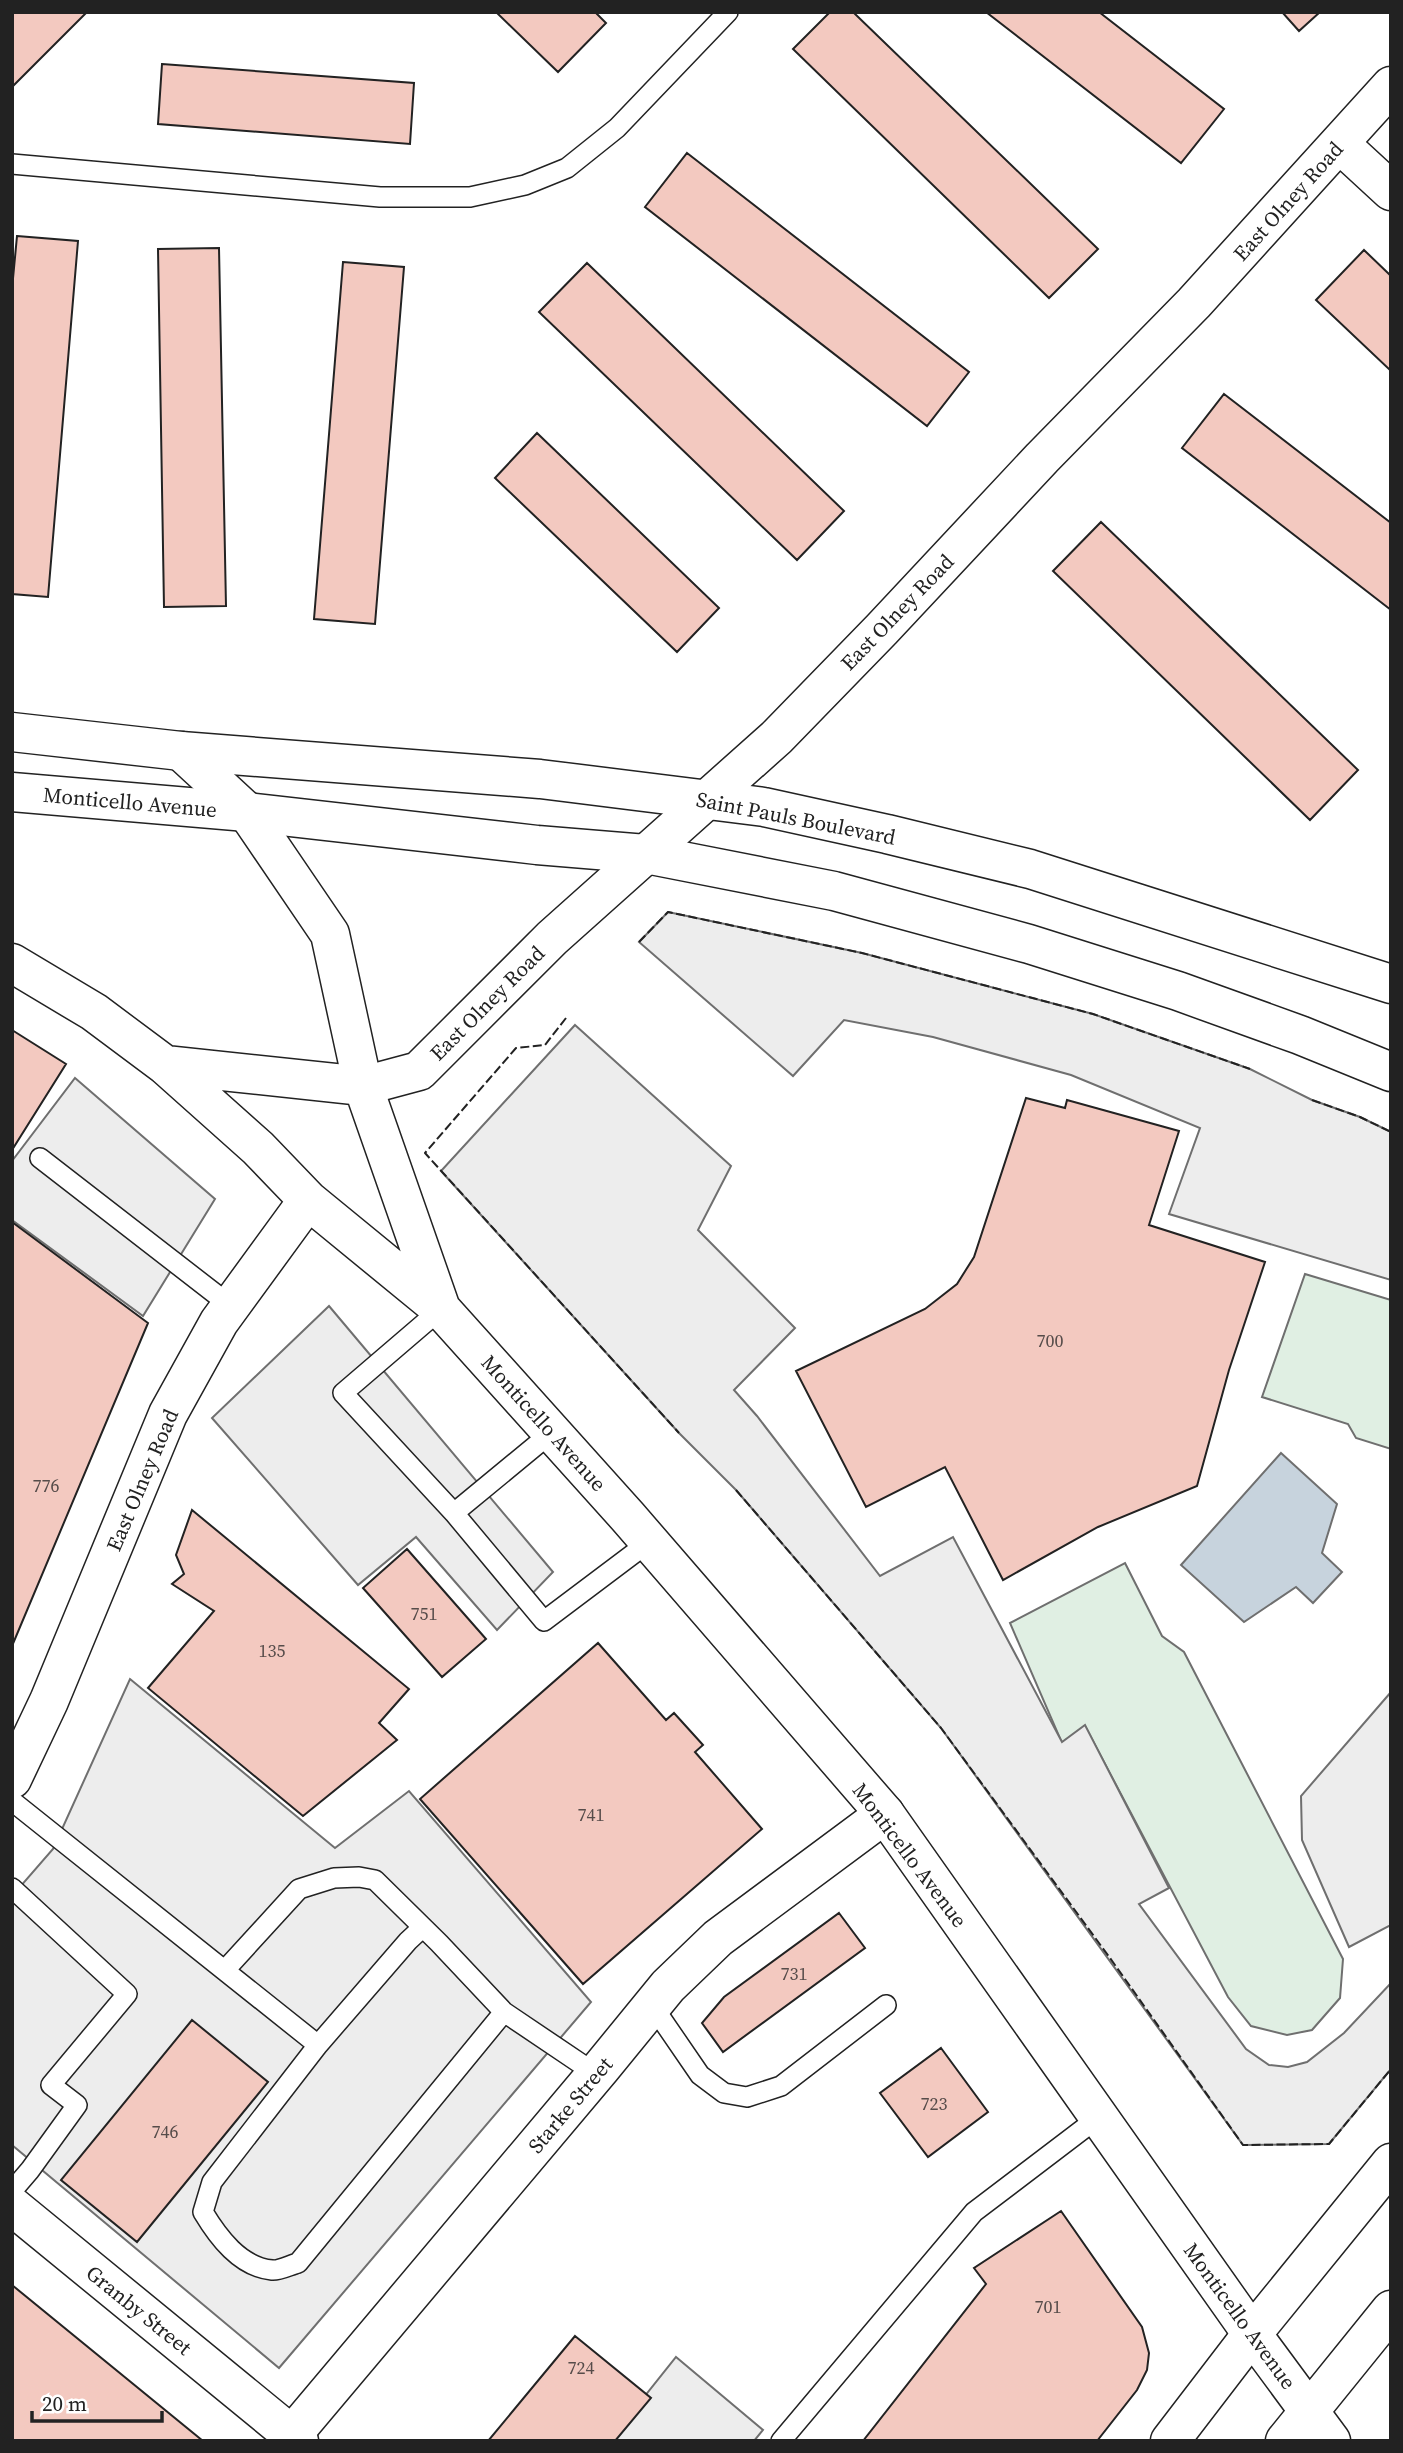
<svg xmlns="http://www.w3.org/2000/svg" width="1403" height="2453" viewBox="0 0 1403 2453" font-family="'Source Serif 4',serif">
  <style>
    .green { fill: #e0efe3; stroke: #6f6f6f; stroke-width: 2 }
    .parking { fill: #ededed; stroke: #6f6f6f; stroke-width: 2 }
    .water { fill: #c7d3dd; stroke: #6f6f6f; stroke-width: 2 }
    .building { fill: #f3c9c0; stroke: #222; stroke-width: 2 }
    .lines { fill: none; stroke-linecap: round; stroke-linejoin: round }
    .lane-casing { stroke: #222; stroke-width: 22 }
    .street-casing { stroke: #222; stroke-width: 41 }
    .secondary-casing { stroke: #222; stroke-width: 41 }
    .primary-casing { stroke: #222; stroke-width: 41 }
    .lane { stroke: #fff; stroke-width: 19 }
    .street { stroke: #fff; stroke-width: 38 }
    .secondary { stroke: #fff; stroke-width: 38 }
    .primary { stroke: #fff; stroke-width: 38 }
    .fence { stroke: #222; stroke-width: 2; stroke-dasharray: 9 3.5; stroke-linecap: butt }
    .labels { text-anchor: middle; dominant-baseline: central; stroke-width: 5; stroke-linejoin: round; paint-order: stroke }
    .number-label { font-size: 18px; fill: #564c4a }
    .street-label { font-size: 21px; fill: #222; stroke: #fff }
  </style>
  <rect width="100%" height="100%" fill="#fff"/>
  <path class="green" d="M1305 1274 1391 1300V1449L1356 1438 1348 1424 1262 1397Z
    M1125 1563 1162 1636 1184 1652 1343 1959 1340 1998 1312 2030 1287 2035 1251 2026 1228 1997 1085 1726 1062 1743 1010 1623Z"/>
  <path class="parking" d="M668 912 862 953 1093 1014 1250 1069 1312 1100 1360 1117 1391 1132V1280L1169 1214 1200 1128 1071 1075 933 1037 844 1020 793 1076 639 942Z
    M575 1025 731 1166 698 1230 795 1328 734 1390 757 1416 880 1576 953 1537 1062 1742 1085 1725 1169 1888 1139 1904 1246 2049 1269 2065 1288 2067 1307 2062 1344 2033 1391 1983V2069L1329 2144 1243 2145 941 1728 736 1490 679 1433 441 1171Z
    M75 1078 215 1199 143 1316 12 1220V1161Z
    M329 1306 553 1572 497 1630 416 1537 358 1585 212 1418Z
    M130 1679 335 1848 409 1791 591 2002 279 2368 12 2145V1896L53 1849Z
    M1391 1692V1925L1349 1947 1302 1840 1301 1796Z
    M676 2357 763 2430 754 2441H609Z"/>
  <path class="water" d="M1281 1453 1337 1504 1322 1553 1342 1572 1313 1603 1296 1587 1244 1622 1181 1565Z"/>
  <path class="building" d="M12 12H87L12 87Z
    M496 12H595L606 23 558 72Z
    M830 12H853L1098 249 1049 298 793 49Z
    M986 12H1099L1224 109 1181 163Z
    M1282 12H1320L1299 31Z
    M162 64 414 83 410 144 158 124Z
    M687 153 969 372 927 426 645 207Z
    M17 236 78 241 48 597 12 594V289Z
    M219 248 226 606 164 607 158 249Z
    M1364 250 1391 276V371L1316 300Z
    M343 262 404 267 375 624 314 619Z
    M587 263 844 511 797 560 539 312Z
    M1224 394 1391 523V610L1182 448Z
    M537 433 719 608 677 652 495 478Z
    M1101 522 1358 770 1310 820 1053 571Z
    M12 1030 66 1064 12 1150Z
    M1026 1098 1065 1108 1067 1100 1179 1131 1149 1225 1265 1262 1229 1370 1197 1486 1098 1527 1003 1580 945 1467 866 1507 796 1371 925 1309 957 1284 974 1257Z
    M12 1222 148 1323 12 1646Z
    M192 1510 409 1689 379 1723 397 1740 303 1816 148 1688 214 1611 172 1584 184 1574 176 1555Z
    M407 1549 486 1639 442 1677 363 1588Z
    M598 1643 666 1720 674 1713 703 1745 695 1752 762 1829 583 1984 420 1799Z
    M839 1913 865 1948 723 2052 702 2023 724 1997Z
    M192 2020 268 2082 137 2242 61 2180Z
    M941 2048 988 2112 928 2157 880 2093Z
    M1061 2211 1142 2327 1149 2353 1147 2370 1137 2390 1097 2441H863L986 2284 974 2268Z
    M12 2285 203 2441H12Z
    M575 2336 651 2398 615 2441H488Z"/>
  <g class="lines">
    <g class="lane-casing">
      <path id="lane" d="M12 164 380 197H470L525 185 567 168 617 128 728 12
        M40 1158 231 1306
        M441 1309 343 1393 454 1513 544 1621 649 1542
        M454 1513 551 1433
        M12 1801 318 2045
        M12 1888 127 1994 51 2085 77 2105 30 2170 12 2191
        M422 1928 408 1941 318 2045 212 2182 203 2212C218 2237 240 2267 272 2270 279 2271 290 2265 298 2263L504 2012
        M225 1970 299 1889 334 1878 359 1877 375 1880 439 1943 504 2012 596 2074
        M652 2005 700 2075 724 2093 747 2097 781 2086 886 2005
        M781 2441 974 2212 1099 2117"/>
    </g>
    <g class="street-casing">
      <path id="street" d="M1340 144 1391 191
        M363 1086 419 1071 552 938 777 737 882 629 1042 458 1194 303 1391 86
        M292 2435 601 2068 668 1986 718 1938 885 1814"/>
    </g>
    <g class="secondary-casing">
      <path id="secondary" d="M181 751 247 812 330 934 363 1086 441 1309
        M12 963 94 1012 165 1065 258 1148 308 1200 441 1309 628 1517 885 1814 1252 2334 1331 2441
        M165 1065 363 1086
        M12 1779 49 1701 168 1414 219 1322 308 1200
        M12 2206 299 2441"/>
    </g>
    <g class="primary-casing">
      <path id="primary" d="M12 732 181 751 540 779 764 807 887 834 1030 869 1391 984
        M12 792 247 812 537 845 646 854 834 891 1029 944 1178 991 1300 1035 1391 1072
        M1170 2441 1252 2334 1391 2163
        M1285 2441 1391 2310"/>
    </g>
    <use href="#lane" class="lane"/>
    <use href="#street" class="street"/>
    <use href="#secondary" class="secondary"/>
    <use href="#primary" class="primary"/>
    <path class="fence" d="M639 942 668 912 862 953 1093 1014 1250 1069
      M566 1018 545 1045 516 1048 425 1153 679 1433
      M1312 1100 1360 1117 1391 1132
      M736 1490 941 1728 1110 1958 1243 2145 1329 2144 1391 2069"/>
  </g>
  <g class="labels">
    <g class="number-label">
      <text x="1050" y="1340">700</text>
      <text x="46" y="1485">776</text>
      <text x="424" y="1613">751</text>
      <text x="272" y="1650">135</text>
      <text x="591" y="1814">741</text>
      <text x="794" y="1973">731</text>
      <text x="934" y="2103">723</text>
      <text x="165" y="2131">746</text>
      <text x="1048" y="2306">701</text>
      <text x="581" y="2367">724</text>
    </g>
    <g class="street-label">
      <text transform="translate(1288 201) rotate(-48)">East Olney Road</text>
      <text transform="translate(897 612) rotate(-46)">East Olney Road</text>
      <text transform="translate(130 802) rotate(5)">Monticello Avenue</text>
      <text transform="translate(796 818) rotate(11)">Saint Pauls Boulevard</text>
      <text transform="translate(487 1003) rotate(-45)">East Olney Road</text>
      <text transform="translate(544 1423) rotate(48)">Monticello Avenue</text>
      <text transform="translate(142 1480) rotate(-67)">East Olney Road</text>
      <text transform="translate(910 1855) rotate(53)">Monticello Avenue</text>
      <text transform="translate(570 2105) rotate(-50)">Starke Street</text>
      <text transform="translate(139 2310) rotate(39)">Granby Street</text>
      <text transform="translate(1240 2316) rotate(54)">Monticello Avenue</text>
    </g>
  </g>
  <rect width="1403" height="2453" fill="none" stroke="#222222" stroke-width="28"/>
  <path d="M32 2411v10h130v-10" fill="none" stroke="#222222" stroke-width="3.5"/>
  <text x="42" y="2411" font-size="21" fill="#222222" stroke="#ffffff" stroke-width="5" paint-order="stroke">20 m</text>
</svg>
